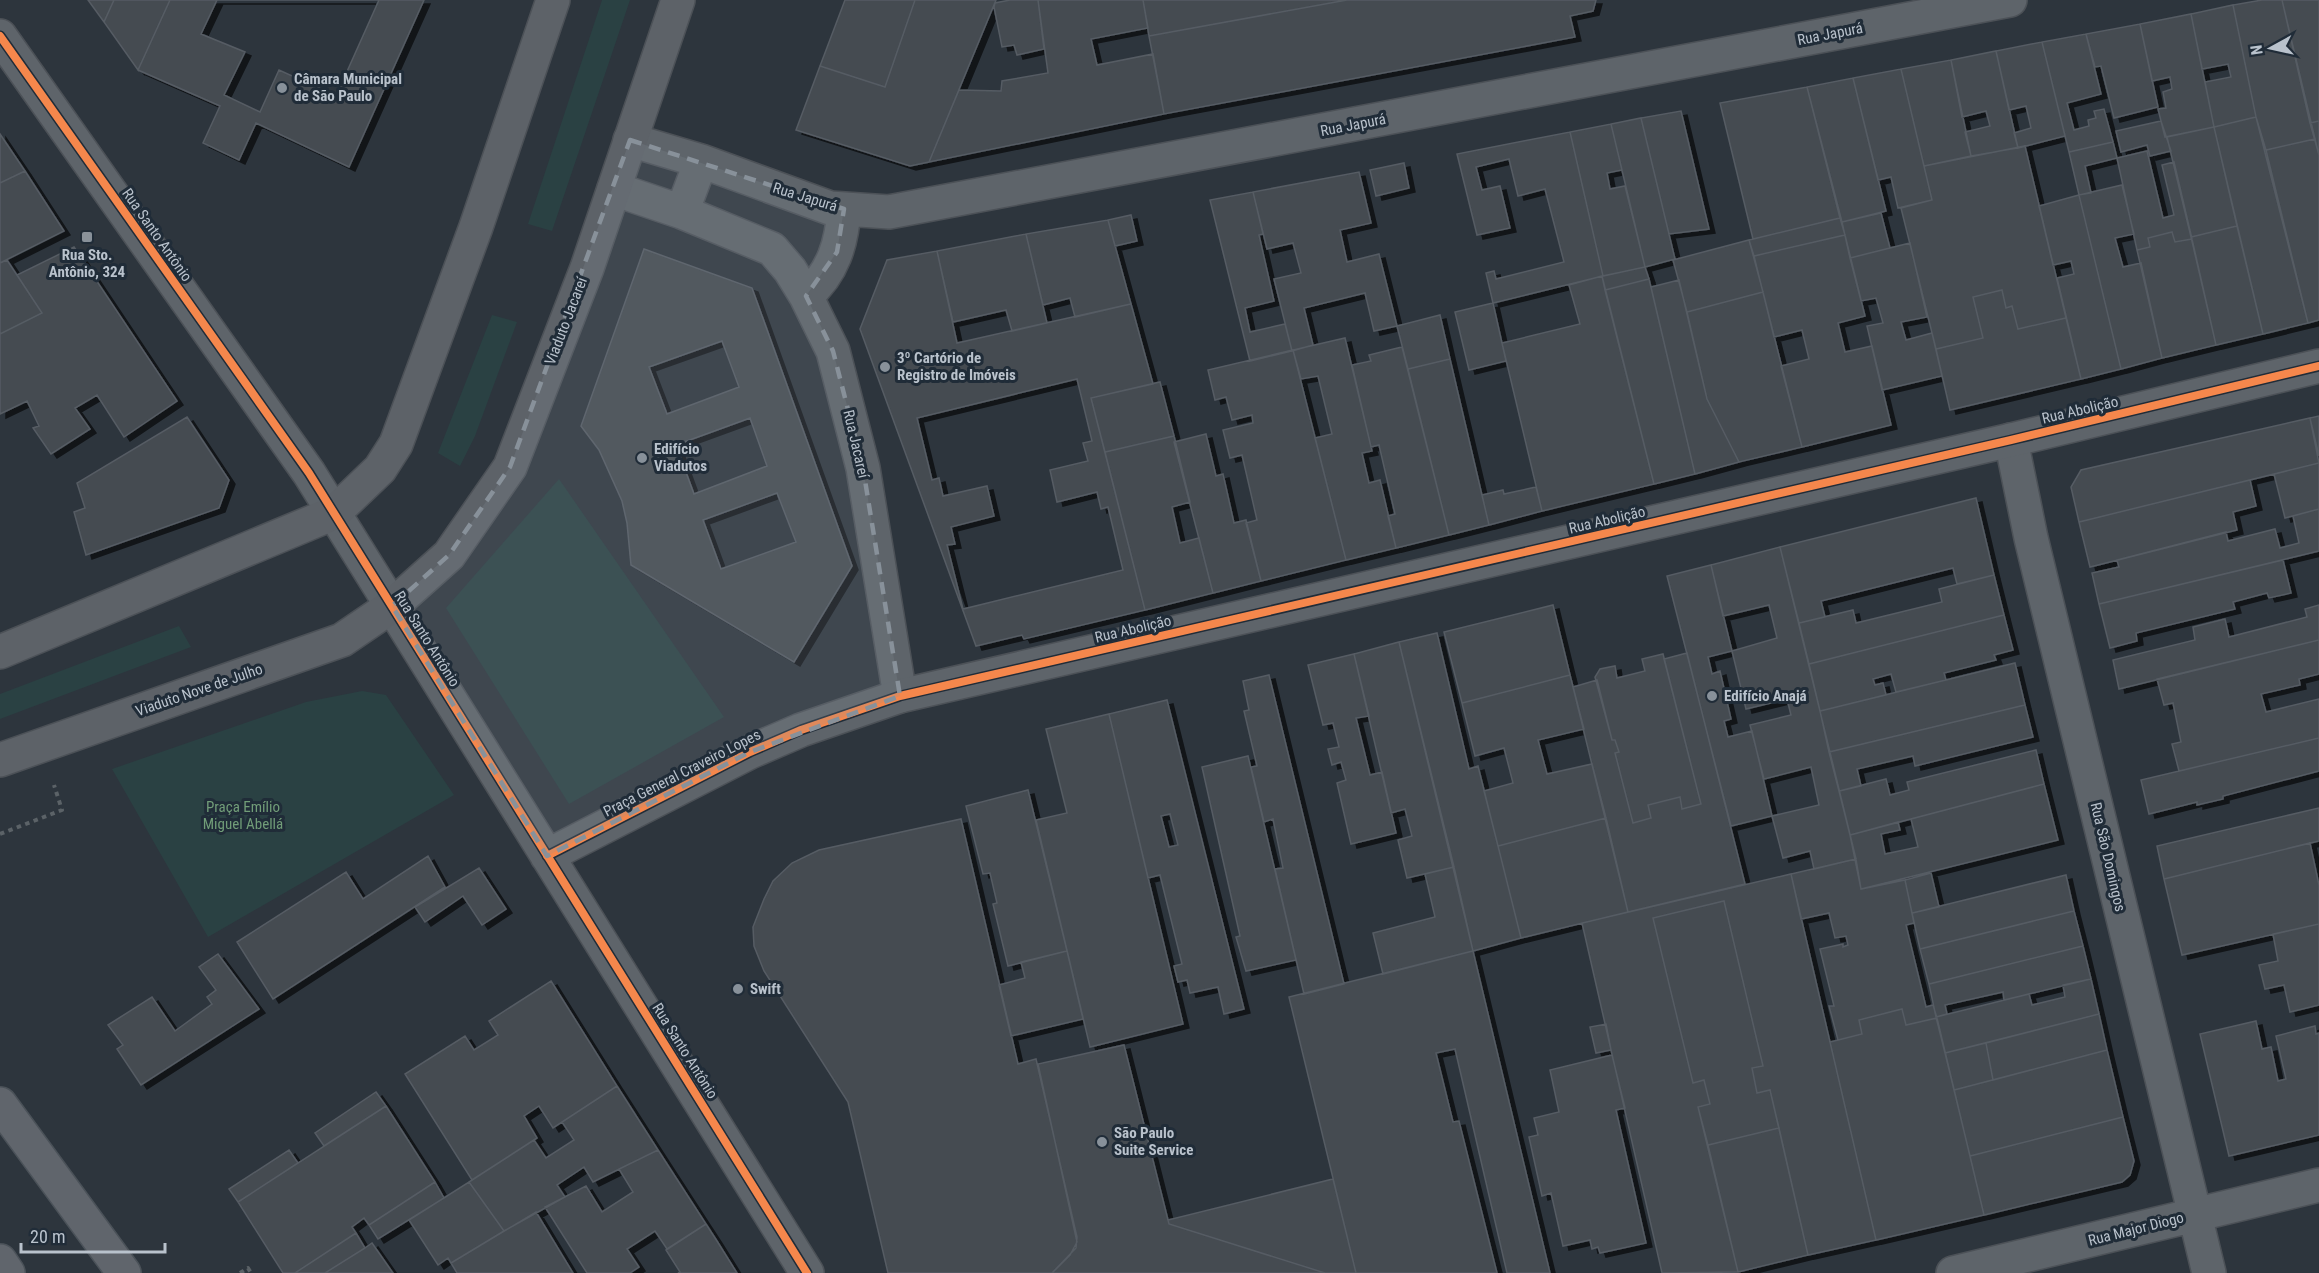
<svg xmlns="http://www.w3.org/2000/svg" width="2319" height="1273" viewBox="0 0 2319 1273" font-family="'Roboto Condensed',sans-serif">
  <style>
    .green { fill: #2a4143 }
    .building { fill: #444b51; stroke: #565c64; stroke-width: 1.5; fill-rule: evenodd; filter: url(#shadow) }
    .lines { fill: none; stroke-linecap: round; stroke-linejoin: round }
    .minor-casing { stroke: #4c5157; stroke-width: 36 }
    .tertiary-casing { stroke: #4c5157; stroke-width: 36 }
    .secondary-casing { stroke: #4c5157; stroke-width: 36 }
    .primary-casing { stroke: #4b5259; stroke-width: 36 }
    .path { stroke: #5b6267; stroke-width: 4; stroke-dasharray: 4.5 4.5; stroke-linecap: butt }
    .minor { stroke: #5e646a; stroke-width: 33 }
    .tertiary { stroke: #5e646a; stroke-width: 33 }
    .secondary { stroke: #5d6268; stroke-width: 33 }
    .primary { stroke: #60656c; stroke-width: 33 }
    .cycleway-casing { stroke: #202c38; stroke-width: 11 }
    .cycleway { stroke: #f5874c; stroke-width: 8 }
    .marked { fill: #88919a; fill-opacity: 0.2; stroke: #88919a; stroke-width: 4.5; stroke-dasharray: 12 8; stroke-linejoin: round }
    .poi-dot { fill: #88919a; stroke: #202c38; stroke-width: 2 }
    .labels { text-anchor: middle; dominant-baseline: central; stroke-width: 6; stroke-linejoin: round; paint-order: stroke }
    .street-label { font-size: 15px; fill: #b9c2cc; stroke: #202c38 }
    .poi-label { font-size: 15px; font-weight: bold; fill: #b9c2cc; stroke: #202c38; text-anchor: start }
    .park-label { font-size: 15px; fill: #719d78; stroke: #202c38 }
  </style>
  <defs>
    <filter id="shadow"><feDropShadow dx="6" dy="4" stdDeviation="0" flood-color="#0009"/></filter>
  </defs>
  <rect width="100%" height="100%" fill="#2d353d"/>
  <path class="green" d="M602 0H630L552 231 528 224Z
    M492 315 517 322 475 436 460 466 438 453Z
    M559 479 724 717 569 804 446 608Z
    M179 626 191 647 0 719V694Z
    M362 691 386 695 454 795 208 937 112 769 306 702Z"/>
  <path class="building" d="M88 0H114L104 22Z
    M114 0H170L138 70 104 22Z
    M170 0H424L349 167 256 123 239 160 203 143 220 106 138 70Z
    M217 0H379L336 96 279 70 260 112 224 95 245 52 201 34Z
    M845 0H915L885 87 820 66Z
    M915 0H996L929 162 910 166 796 130 820 66 885 87Z
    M1010 0H1038L1044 49 1017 55 1014 45 1002 47 994 7 995 3Z
    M1038 0H1143L1148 28 1091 39 1097 65 1153 54 1164 114 929 162 959 90 1001 91 1002 81 1048 73Z
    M1143 0H1347L1149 36Z
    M1347 0H1596L1593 11 1570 16 1575 37 1164 114 1149 36Z
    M2262 0H2282L2315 139 2266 150 2256 117 2233 5Z
    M2282 0H2319V121L2310 123Z
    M2233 5 2256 117 2214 127 2205 82 2231 77 2228 64 2202 69 2191 14Z
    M2191 14 2214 127 2165 137 2158 109 2166 108 2163 92 2172 89 2170 77 2152 81 2140 24Z
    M2140 24 2158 107 2114 118 2101 66 2095 67 2086 34Z
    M2086 34 2101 94 2067 103 2074 130 2089 126 2088 120 2096 118 2094 111 2104 109 2113 142 2069 152 2042 42Z
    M2042 42 2065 136 2018 148 2014 133 2031 128 2026 106 2009 110 1996 51Z
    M1996 51 2018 148 1971 156 1965 132 1990 126 1986 111 1962 117 1951 60Z
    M1951 60 1971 156 1924 166 1901 69Z
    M1901 69 1932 200 1898 208 1891 177 1878 180 1853 78Z
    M1853 78 1886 211 1842 222 1807 87Z
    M1807 87 1840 218 1753 239 1720 103Z
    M1681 111 1709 229 1669 234 1641 118Z
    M2256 117 2308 323 2263 334 2214 127Z
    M1641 118 1675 259 1645 267 1611 124Z
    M2161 121 2171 151 2150 156 2147 145 2121 152 2116 131Z
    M2319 121V155L2310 123Z
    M1611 124 1622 170 1607 173 1610 189 1625 186 1645 267 1603 276 1570 132Z
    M2214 127 2237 226 2191 237 2167 137Z
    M1570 132 1603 276 1493 303 1486 273 1494 271 1496 279 1564 262 1545 189 1518 196 1509 159 1476 167 1482 190 1500 186 1510 228 1477 235 1457 154Z
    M0 134 25 171 0 183Z
    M2315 139 2319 155V320L2308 323 2266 150Z
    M2113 142 2117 158 2085 166 2091 193 2079 195 2069 152Z
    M2025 146 2066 318 2018 329 2012 306 2006 308 2002 290 1973 297 1983 338 1936 349 1901 208 1932 200 1924 166Z
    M2147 151 2163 218 2174 215 2162 165 2174 162 2192 239 2175 242 2172 232 2148 238 2150 247 2137 250 2117 158Z
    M1404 163 1409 188 1376 196 1370 170Z
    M25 171 64 231 0 263V183Z
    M1359 172 1371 223 1340 230 1347 262 1379 254 1397 326 1374 331 1365 293 1304 308 1313 345 1292 351 1274 279 1301 273 1293 243 1267 249 1253 192Z
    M2122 185 2134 234 2115 238 2123 267 2141 263 2162 358 2121 369 2079 195Z
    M1253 192 1263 234 1259 235 1274 301 1245 308 1250 332 1285 324 1292 351 1250 361 1210 200Z
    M2079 195 2121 369 2081 379 2057 278 2074 274 2071 261 2053 265 2039 206Z
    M1881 213 1890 248 1850 258 1842 222Z
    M1131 215 1137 241 1115 246 1108 220Z
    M1840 218 1845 235 1754 256 1749 240Z
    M1108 220 1131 304 1075 317 1070 298 1043 305 1026 234Z
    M2237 226 2263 334 2216 345 2191 237Z
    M2172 232 2175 242 2192 239 2216 345 2162 358 2137 250 2150 247 2148 238Z
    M1026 234 1047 323 1012 331 1006 310 953 322 937 251Z
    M1845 235 1865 316 1838 323 1845 352 1872 346 1891 425 1802 447 1781 366 1809 359 1802 330 1774 337 1754 256Z
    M1749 240 1763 292 1687 312 1673 260Z
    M1910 243 1927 317 1901 322 1906 340 1932 333 1942 376 1882 390 1867 326 1883 323 1876 298 1861 301 1850 258Z
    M74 247 177 401 124 437 97 395 75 408 90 429 51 454 33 428 39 426 27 401 0 414V334L42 313 17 275Z
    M644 249 752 288 852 566 794 662 631 565 627 523 622 501 599 450 581 426ZM722 341 739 387 667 414 649 367ZM750 418 767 466 694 494 676 445ZM777 493 796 542 721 569 703 520Z
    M937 251 957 343 1131 304 1153 384 1091 398 1145 610 1024 639 1022 635 976 646 860 329 887 260Z
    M7 260 42 313 0 334V263Z
    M1645 267 1649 279 1605 290 1602 276Z
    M1602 276 1654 484 1542 511 1502 343 1580 324 1569 285Z
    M1649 279 1695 474 1654 484 1605 290Z
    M1679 280 1707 399 1739 462 1695 474 1651 287Z
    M2002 290 2006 308 2012 306 2018 329 2066 318 2081 379 1950 410 1936 349 1983 338 1973 297Z
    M1763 292 1802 447 1739 462 1707 399 1687 312Z
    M1493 303 1506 361 1469 370 1455 312Z
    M1440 315 1450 359 1408 369 1397 326Z
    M1345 338 1372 451 1362 453 1369 483 1380 480 1396 548 1346 560 1315 438 1332 434 1318 376 1301 379 1293 350Z
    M1402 347 1449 535 1396 548 1388 516 1395 514 1379 445 1371 447 1352 365 1371 361 1369 355Z
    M1293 350 1346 560 1261 581 1246 523 1257 520 1242 455 1230 458 1223 430 1253 423 1252 415 1232 420 1226 397 1215 400 1208 370Z
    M1450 359 1489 525 1449 535 1408 369Z
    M1077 379 1092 441 1083 443 1088 461 1050 470 1057 502 1097 492 1101 509 1108 507 1123 570 963 609 947 545 955 544 951 527 994 516 987 486 943 496 939 478 932 480 917 418Z
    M1160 382 1174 436 1105 452 1091 398Z
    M2319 416V456L2310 418Z
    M187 417 229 480 219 508 86 555 74 512 85 508 77 483Z
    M2310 418 2319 463 2079 522 2071 487 2081 470Z
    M1206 434 1216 476 1223 474 1234 523 1246 520 1261 581 1213 593 1174 442Z
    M1174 436 1190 502 1172 507 1180 543 1199 538 1213 593 1145 610 1105 452Z
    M2319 463V509L2285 518 2274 474Z
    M2250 480 2256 506 2233 512 2237 530 2090 567 2079 522Z
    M1536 487 1542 511 1489 525 1482 495 1503 490 1504 494Z
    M1976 498 1994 575 1957 584 1953 568 1821 601 1825 617 1799 623 1780 547Z
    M2319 509V551L2099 604 2092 573 2119 567 2117 560 2226 532 2228 541 2275 529 2280 548 2299 543 2293 516Z
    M1780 547 1856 859 1814 869 1810 851 1783 858 1772 816 1819 805 1811 767 1764 779 1750 725 1791 715 1787 699 1746 709 1732 651 1777 638 1769 605 1723 616 1711 565Z
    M2283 560 2291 593 2269 598 2267 593 2233 602 2235 609 2136 633 2137 641 2110 648 2099 604Z
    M1711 565 1732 651 1708 657 1712 674 1720 671 1731 719 1724 721 1728 737 1752 731 1772 816 1731 826 1667 576Z
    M1994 575 2004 615 1809 664 1799 623 1853 610 1856 623 1942 602 1939 589Z
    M1553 605 1570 675 1462 703 1444 632Z
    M2319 605V640L2119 689 2113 660 2195 640 2193 627 2225 619 2229 637 2307 617 2305 609Z
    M2004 615 2013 650 1994 655 1996 660 1944 673 1946 680 1896 692 1891 674 1873 679 1875 685 1883 683 1886 695 1820 711 1809 664Z
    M1437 633 1469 769 1478 766 1521 938 1473 951 1399 642Z
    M2319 640V674L2299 679 2300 685 2261 694 2266 712 2319 699V738L2179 771 2172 744 2181 742 2173 703 2164 705 2157 679Z
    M1399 642 1454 867 1407 878 1398 840 1412 836 1405 809 1391 813 1354 654Z
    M1687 653 1745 884 1628 912 1573 687 1597 680 1612 740H1615L1619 752 1615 753 1633 823 1651 818 1648 805 1680 797 1682 809 1701 804 1664 659Z
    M1354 654 1369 716 1356 718 1370 775 1382 772 1396 833 1351 844 1337 783 1346 780 1341 762 1332 765 1328 749 1339 747 1333 723 1323 725 1308 665Z
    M1663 654 1701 804 1682 809 1680 797 1648 805 1651 818 1633 823 1615 753 1619 752 1615 740H1612L1595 677 1600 669 1615 666 1617 678 1645 671 1642 659Z
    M2015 663 2025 705 1829 752 1820 711Z
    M1269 675 1344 984 1304 994 1275 869 1283 868 1273 819 1264 822 1251 767 1257 766 1244 711 1249 710 1243 681Z
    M1570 675 1584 729 1538 740 1547 774 1592 764 1606 818 1498 846 1484 791 1513 783 1504 748 1475 756 1462 703Z
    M1167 700 1244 1009 1224 1014 1218 987 1190 993 1187 980 1178 982 1174 966 1182 964 1160 875 1148 878 1109 714ZM1170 814 1178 845 1169 847 1161 816Z
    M2025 705 2033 737 1915 766 1913 756 1857 769 1861 786 1839 791 1829 752Z
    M1109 714 1183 1024 1090 1047 1036 820 1067 813 1046 729Z
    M2319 738V771L2223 796V799L2197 805V802L2149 814 2141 780Z
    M2036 750 2044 784 1850 835 1839 791 1886 779 1890 795 1909 790 1907 782Z
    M1248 756 1296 960 1246 971 1236 937 1240 936 1202 767Z
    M2044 784 2058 840 1861 889 1850 835 1898 822 1900 830 1881 834 1885 854 1918 847 1911 819Z
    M1028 790 1067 951 1008 966 993 904 997 903 990 873 983 874 966 806Z
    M2319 808V841L2164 879 2157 846Z
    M1606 818 1628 912 1521 938 1498 846Z
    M961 819 1018 1064 1036 1059 1077 1237 1076 1248 1052 1273H888L848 1102 764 971 754 946 753 927 764 899 773 881 792 863 819 850Z
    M2310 843 2319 885V924L2182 955 2164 879Z
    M428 856 445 887 273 999 237 942 346 872 363 899Z
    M1856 859 1861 889 1905 880 1914 923 1906 925 1926 1007 1933 1005 1937 1018 1906 1025 1902 1009 1890 1012 1859 1020 1862 1034 1838 1040 1829 1006H1834L1820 949 1843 944V947L1848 945 1846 936 1835 938 1829 913 1801 919 1791 874Z
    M1454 867 1473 951 1383 974 1373 933 1435 917 1425 874Z
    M479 868 506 909 482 925 463 896 425 922 415 907Z
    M1931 873 1939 907 1912 913 1905 880Z
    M1791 874 1876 1240 1808 1255 1770 1090 1757 1093 1752 1068 1763 1066 1724 901 1653 918 1693 1083 1704 1080 1710 1104 1698 1107 1738 1272 1662 1273 1582 923Z
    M2066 875 2074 911 1920 949 1912 913Z
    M1724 901 1763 1066 1752 1068 1757 1093 1770 1090 1779 1128 1708 1145 1698 1107 1710 1104 1704 1080 1693 1083 1653 918Z
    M2074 911 2083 946 1929 984 1920 949Z
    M2319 924V1005L2290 1012 2284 985 2265 989 2259 965 2278 961 2273 934Z
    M2083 946 2091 979 2004 1000 2003 992 1945 1005 1947 1014 1936 1017 1929 984Z
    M1067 951 1083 1019 1011 1036 999 985 1025 978 1021 962Z
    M1473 951 1550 1273H1507L1455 1049 1436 1053 1453 1122 1459 1121 1497 1273H1356L1289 997Z
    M218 954 259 1009 141 1085 117 1049 123 1045 108 1025 152 997 175 1031 212 1004 207 997 216 990 199 967Z
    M2091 979 2099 1014 1945 1053 1936 1017 2029 994 2032 1005 2065 997 2063 985Z
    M551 981 617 1086 553 1128 539 1106 524 1116 537 1138 472 1180 405 1074 465 1036 474 1050 498 1035 489 1021Z
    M1902 1009 1906 1025 1937 1018 1984 1215 1876 1240 1830 1042 1862 1034 1859 1020Z
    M2099 1014 2107 1050 1993 1080 1986 1043Z
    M2256 1021 2262 1049 2271 1047 2278 1081 2286 1079 2276 1036 2315 1026 2316 1034 2319 1033V1135L2229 1156 2200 1034Z
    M1606 1024 1611 1050 1596 1053 1590 1027Z
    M1986 1043 1993 1080 1954 1090 1945 1053Z
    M1124 1045 1169 1224 1325 1273H1052L1070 1255 1077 1242 1038 1064Z
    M2107 1050 2123 1117 1970 1156 1954 1090Z
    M1612 1055 1625 1108 1616 1110 1646 1243 1600 1253 1598 1247 1592 1249 1590 1240 1563 1246 1551 1193 1542 1196 1529 1137 1538 1135 1534 1118 1559 1112 1550 1070Z
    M617 1086 658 1150 593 1182 584 1167 557 1185 565 1197 504 1231 469 1182 534 1140 546 1158 574 1140 562 1122Z
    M376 1092 386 1106 324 1146 315 1133Z
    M386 1106 435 1182 369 1225 364 1218 352 1227 356 1233 295 1273H283L238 1202Z
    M2123 1117 2134 1161 2130 1175 2122 1182 1984 1215 1970 1156Z
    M1779 1128 1808 1255 1738 1272 1708 1145Z
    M289 1150 298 1163 238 1202 229 1189Z
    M658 1150 706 1224 667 1249 655 1231 627 1249 639 1267 630 1273H587L545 1207 586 1186 602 1212 633 1192 619 1169Z
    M1333 1179 1356 1273H1325L1169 1224 1168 1220Z
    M435 1182 444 1198 378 1239 369 1225Z
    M469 1182 504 1231 451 1263 448 1258 438 1265 409 1220Z
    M536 1212 573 1273H457L451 1263Z
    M706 1224 717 1241 737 1273H678L680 1272 666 1250Z
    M356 1233 365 1248 325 1273H295Z
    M372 1243 393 1273H325L365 1248Z"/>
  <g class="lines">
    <g class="minor-casing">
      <path id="minor" d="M630 140 701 161 830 208 889 212 2010 0
        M614 189 682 212 772 249 790 270 806 296
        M844 209C842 243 833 273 806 296L833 351 863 468 900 696
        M682 212 701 161
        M2011 440 2031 538 2209 1273
        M1953 1273 2319 1185"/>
    </g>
    <g class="tertiary-casing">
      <path id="tertiary" d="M0 36 309 473 807 1273
        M547 856 750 752 801 730 900 696 2011 440 2319 366"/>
    </g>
    <g class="secondary-casing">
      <path id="secondary" d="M0 652 334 513 380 469 396 444 476 227 553 0
        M0 760 342 640 392 606 449 555 510 467 587 268 678 0"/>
    </g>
    <g class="primary-casing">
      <path id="primary" d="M0 1104 124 1273
        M0 1261 8 1273"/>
    </g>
    <path class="path" d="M0 834 62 810 54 785
      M240 1273 248 1268 251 1273"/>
    <use href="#minor" class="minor"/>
    <use href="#tertiary" class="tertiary"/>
    <use href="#secondary" class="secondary"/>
    <use href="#primary" class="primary"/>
    <g class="cycleway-casing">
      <path id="cycleway" d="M0 36 309 473 807 1273
        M547 856 750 752 801 730 900 696 2011 440 2319 366"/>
    </g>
    <use href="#cycleway" class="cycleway"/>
  </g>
  <path class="marked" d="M630 140 844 209 837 252 806 296 833 351 863 468 900 696 750 752 547 856 392 606 449 555 510 467Z"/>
  <g class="poi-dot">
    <circle cx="282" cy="88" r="6"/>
    <rect x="81" y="231" width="12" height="12" rx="3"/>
    <circle cx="885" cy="367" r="6"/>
    <circle cx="642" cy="458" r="6"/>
    <circle cx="1712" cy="696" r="6"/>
    <circle cx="738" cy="989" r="6"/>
    <circle cx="1102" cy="1142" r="6"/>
  </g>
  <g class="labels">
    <g class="street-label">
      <text transform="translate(1830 34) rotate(-11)">Rua Japurá</text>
      <text transform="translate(1353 125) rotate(-11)">Rua Japurá</text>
      <text transform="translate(805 197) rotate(17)">Rua Japurá</text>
      <text transform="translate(157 235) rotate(55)">Rua Santo Antônio</text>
      <text transform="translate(566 321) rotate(-69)">Viaduto Jacareí</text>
      <text transform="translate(2080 410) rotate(-13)">Rua Abolição</text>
      <text transform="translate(856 444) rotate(77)">Rua Jacareí</text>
      <text transform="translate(1607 520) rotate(-13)">Rua Abolição</text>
      <text transform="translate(1133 629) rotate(-13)">Rua Abolição</text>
      <text transform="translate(427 639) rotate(58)">Rua Santo Antônio</text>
      <text transform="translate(199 690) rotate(-19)">Viaduto Nove de Julho</text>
      <text transform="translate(682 773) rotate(-27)">Praça General Craveiro Lopes</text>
      <text transform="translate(2108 857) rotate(77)">Rua São Domingos</text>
      <text transform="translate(685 1051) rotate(58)">Rua Santo Antônio</text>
      <text transform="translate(2136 1229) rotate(-14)">Rua Major Diogo</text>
    </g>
    <g class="poi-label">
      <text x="294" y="79">Câmara Municipal<tspan x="294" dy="17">de São Paulo</tspan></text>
      <text x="87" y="255" text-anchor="middle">Rua Sto.<tspan x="87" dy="17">Antônio, 324</tspan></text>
      <text x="897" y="358">3º Cartório de<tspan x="897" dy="17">Registro de Imóveis</tspan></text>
      <text x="654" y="449">Edifício<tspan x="654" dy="17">Viadutos</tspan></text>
      <text x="1724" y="696">Edifício Anajá</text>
      <text x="750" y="989">Swift</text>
      <text x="1114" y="1133">São Paulo<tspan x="1114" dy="17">Suite Service</tspan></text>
    </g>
    <g class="park-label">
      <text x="243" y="807">Praça Emílio<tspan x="243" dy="17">Miguel Abellá</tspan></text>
    </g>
  </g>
  <g transform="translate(2271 48) rotate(262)" stroke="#202c38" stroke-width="4.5" paint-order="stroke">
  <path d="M0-4.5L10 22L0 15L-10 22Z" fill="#b9c2cc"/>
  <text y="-9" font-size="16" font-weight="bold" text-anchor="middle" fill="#b9c2cc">N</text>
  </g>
  <path d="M21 1243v9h144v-9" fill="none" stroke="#b9c2cc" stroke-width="3"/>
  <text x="30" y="1243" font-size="18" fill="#b9c2cc" stroke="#202c38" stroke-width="4.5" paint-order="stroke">20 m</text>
</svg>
